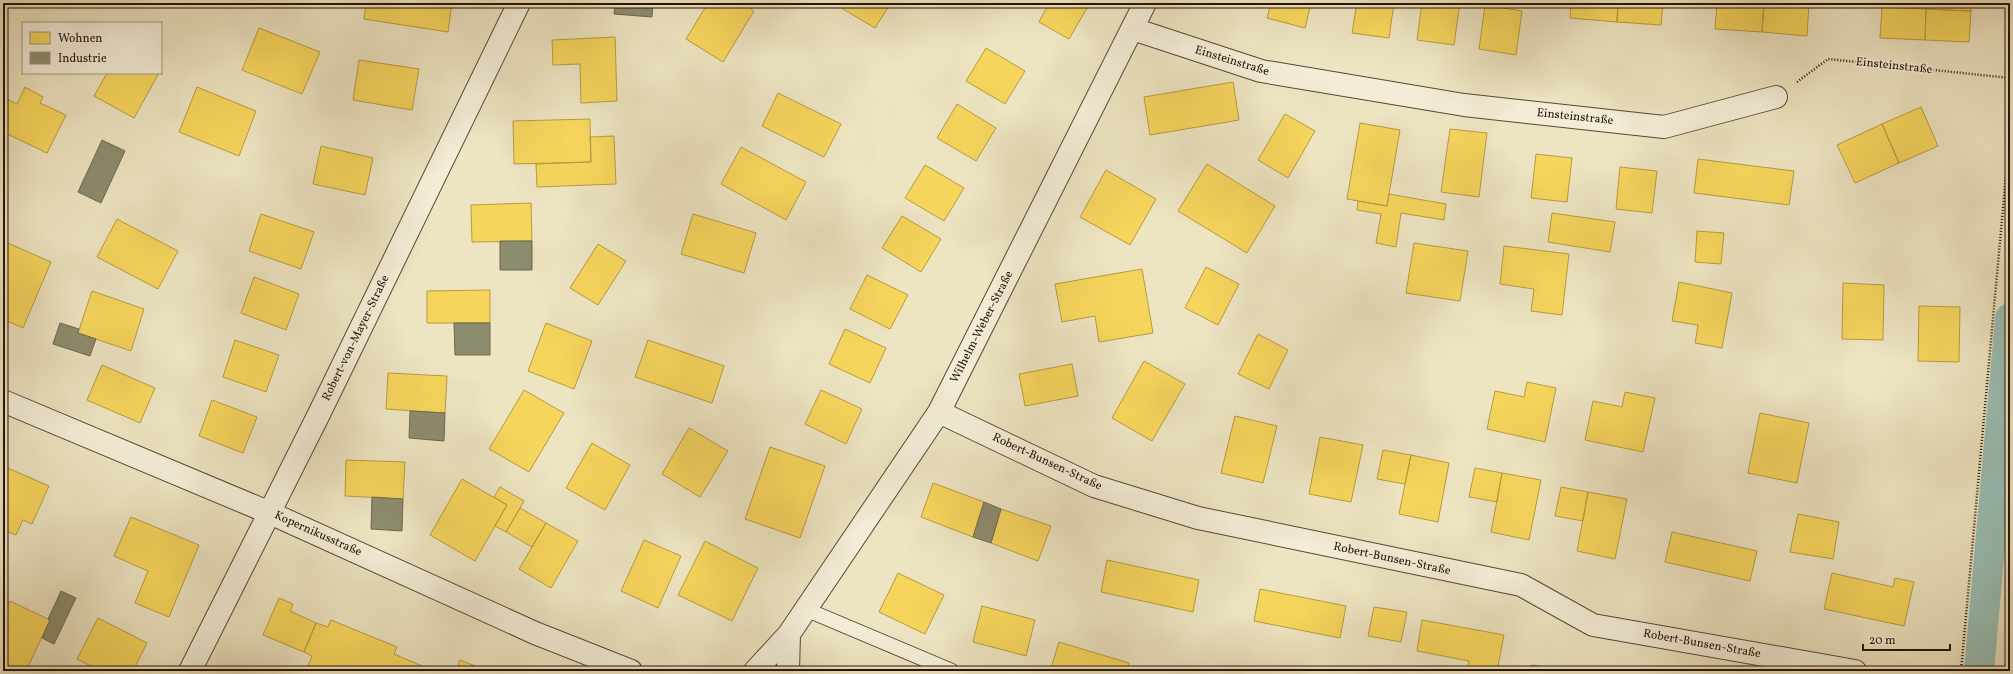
<svg xmlns="http://www.w3.org/2000/svg" width="2013" height="674" viewBox="0 0 2013 674" font-family="Vollkorn,serif">
  <style>
    .homes { fill: #f6d55c; stroke: #b79b42 }
    .industry { fill: #8c8c6e; stroke: #6d684f }
    .lines { fill: none; stroke-linecap: round; stroke-linejoin: round }
    .canal { stroke: #99beb4; stroke-width: 30 }
    .service-casing { stroke: #564735; stroke-width: 16 }
    .minor-casing { stroke: #564735; stroke-width: 24 }
    .path { stroke: #241306; stroke-width: 2.5; stroke-dasharray: 1 2; stroke-linecap: butt }
    .service { stroke: #f3edd7; stroke-width: 14 }
    .minor { stroke: #f3edd7; stroke-width: 22 }
    .labels { text-anchor: middle; dominant-baseline: central; stroke-width: 4; stroke-linejoin: round; paint-order: stroke }
    .street-label { font-size: 12px; fill: #241306; stroke: #f3edd7 }
  </style>
  <rect width="100%" height="100%" fill="#ede4c1"/>
  <filter id="stains"><feTurbulence type="fractalNoise" baseFrequency=".005" numOctaves="4"/><feColorMatrix values="0 0 0 0 .2 0 0 0 0 .09 0 0 0 0 .02 0 0 0 .5 -.17"/></filter>
  <radialGradient id="worn" r=".72"><stop offset=".6" stop-color="#630" stop-opacity="0"/><stop offset="1" stop-color="#630" stop-opacity=".3"/></radialGradient>
  <path class="homes" d="M366 3H452L448 32 364 19Z
    M708 3H742L754 11 723 62 686 39Z
    M833 3H891L875 28Z
    M1049 3H1090L1069 39 1039 22Z
    M1271 3H1311L1305 28 1267 18Z
    M1357 3H1394L1389 38 1352 33Z
    M1422 3H1460L1454 45 1417 40Z
    M1571 3H1618L1617 22 1570 18Z
    M1618 3H1663L1661 25 1617 22Z
    M1717 3H1764L1762 32 1715 29Z
    M1764 3H1809L1807 36 1762 32Z
    M1927 3H1971V11L1926 9Z
    M1485 5 1522 11 1516 55 1479 49Z
    M1882 7 1926 9 1925 40 1880 38Z
    M1926 9 1971 11 1969 42 1925 40Z
    M259 28 320 52 302 94 242 70Z
    M615 37 617 101 581 103 580 64 553 65 552 40Z
    M986 48 1025 71 1005 104 966 81Z
    M359 60 419 69 412 110 353 100Z
    M107 73H159L134 118 94 96Z
    M1233 82 1239 120 1150 135 1144 97Z
    M25 87 43 97 40 103 66 115 47 153 3 132V97L17 104Z
    M197 87 256 111 239 156 179 132Z
    M778 93 841 124 824 157 762 126Z
    M957 104 996 128 976 161 937 138Z
    M1921 107 1938 146 1899 163 1882 124Z
    M1285 114 1315 131 1288 178 1258 160Z
    M590 119 591 162 514 164 513 121Z
    M1360 123 1400 130 1387 206 1347 199Z
    M1882 124 1899 163 1855 183 1837 145Z
    M1450 129 1487 133 1479 197 1441 192Z
    M614 136 616 184 537 187 536 164 591 162 590 137Z
    M321 146 373 158 365 195 313 184Z
    M741 147 806 182 786 220 721 184Z
    M1536 154 1572 158 1567 202 1531 198Z
    M1698 159 1794 171 1789 205 1694 193Z
    M1207 164 1275 206 1247 253 1178 211Z
    M925 165 964 188 944 221 905 198Z
    M1620 167 1657 171 1652 213 1616 209Z
    M1106 170 1156 199 1130 245 1080 217Z
    M1389 194 1446 204 1444 220 1401 213 1396 247 1376 243 1381 214 1357 210 1358 201 1387 206Z
    M531 203 532 241 472 242 471 205Z
    M1552 213 1615 222 1610 252 1548 242Z
    M261 214 314 232 301 269 249 251Z
    M693 214 756 233 744 273 681 254Z
    M902 216 941 239 921 272 882 248Z
    M117 219 178 251 158 289 97 257Z
    M1697 231 1724 233 1721 264 1695 262Z
    M3 241 51 262 23 328 3 319Z
    M1414 243 1468 251 1460 301 1406 293Z
    M598 244 626 261 598 305 570 288Z
    M1504 246 1569 254 1562 315 1531 311 1534 289 1500 284Z
    M1206 267 1239 284 1218 325 1185 308Z
    M1142 269 1153 333 1099 342 1095 316 1062 322 1055 284Z
    M867 275 908 295 890 329 850 309Z
    M254 277 299 294 286 330 241 313Z
    M1679 282 1732 293 1722 348 1695 343 1698 325 1672 321Z
    M1843 283 1884 285 1883 340 1842 339Z
    M490 290V323H427V291Z
    M92 291 144 309 131 351 78 333Z
    M1919 306 1960 307 1959 362 1918 361Z
    M546 323 592 341 574 389 528 371Z
    M845 329 886 348 870 383 829 364Z
    M1258 334 1288 350 1269 389 1238 374Z
    M235 340 279 355 266 392 223 377Z
    M648 340 724 366 712 403 635 377Z
    M1144 361 1185 384 1152 441 1112 418Z
    M1072 364 1078 396 1025 406 1019 374Z
    M102 365 155 388 140 423 87 400Z
    M388 373 447 376 445 413 386 409Z
    M1527 382 1556 388 1545 442 1487 429 1495 391 1524 397Z
    M524 390 564 413 529 472 489 449Z
    M821 390 862 409 846 444 805 424Z
    M1625 392 1655 398 1643 452 1585 440 1593 401 1622 407Z
    M212 400 257 417 243 453 199 436Z
    M1760 413 1809 423 1797 483 1748 473Z
    M1235 416 1277 426 1263 483 1221 473Z
    M689 428 728 451 700 497 662 474Z
    M1320 437 1363 445 1351 502 1309 494Z
    M592 443 630 465 605 510 566 488Z
    M770 447 825 466 800 538 745 519Z
    M1383 450 1411 455 1405 484 1377 479Z
    M1411 455 1449 463 1438 522 1399 514Z
    M346 460 405 462 403 499 345 496Z
    M3 466 49 486 32 524 23 520 16 535 3 530Z
    M1475 468 1502 473 1497 502 1469 497Z
    M1502 473 1541 480 1529 540 1491 532Z
    M462 479 507 505 475 561 430 535Z
    M933 483 984 502 973 537 921 517Z
    M500 487 524 501 506 532 495 526 507 505 494 497Z
    M1561 487 1588 492 1583 521 1555 516Z
    M1588 492 1627 499 1615 559 1577 551Z
    M520 508 546 523 532 547 506 532Z
    M1001 509 1051 526 1038 561 991 543Z
    M1798 514 1839 522 1833 559 1790 552Z
    M131 517 199 545 169 617 135 603 148 571 114 556Z
    M546 523 578 541 551 588 519 569Z
    M1672 532 1757 551 1750 581 1665 562Z
    M644 540 681 556 658 608 621 591Z
    M705 541 758 568 732 621 678 595Z
    M1107 560 1199 580 1193 612 1101 592Z
    M898 573 944 595 925 634 879 612Z
    M1832 573 1893 587 1895 578 1914 582 1904 626 1824 609Z
    M1260 589 1346 606 1340 638 1254 621Z
    M279 598 293 604 290 611 316 623 304 652 263 635Z
    M10 601 50 620 26 671H14L3 666V615Z
    M982 606 1035 620 1026 656 973 642Z
    M1374 607 1407 612 1401 642 1368 636Z
    M98 618 147 643 133 671H101L77 659Z
    M331 620 397 647 394 654 429 669 428 671H306L312 656 304 652 316 623 328 627Z
    M1422 620 1504 635 1497 671H1467L1469 661 1417 651Z
    M1059 642 1129 663 1126 671H1050Z
    M460 660 488 671H456Z
    M1532 665 1569 671H1531Z
    M1158 666 1181 671H1158Z"/>
  <path class="industry" d="M615 3H653L652 17 614 14Z
    M102 140 125 151 101 203 78 192Z
    M500 241H532V270H500Z
    M60 323 79 329 78 333 96 339 90 356 53 344Z
    M454 323H490V355H455Z
    M410 411 445 413 444 441 409 438Z
    M372 497 403 499 402 531 371 529Z
    M984 502 1001 509 991 543 973 537Z
    M61 591 76 598 54 644 42 638 50 620 48 619Z"/>
  <g class="lines">
    <path class="canal" d="M1979 671 2010 318"/>
    <g class="service-casing">
      <path id="service" d="M805 609 952 671"/>
    </g>
    <g class="minor-casing">
      <path id="minor" d="M1133 29 1261 71 1464 105 1664 127 1776 97
        M3 401 270 513 535 633 631 671
        M939 412 1094 486 1198 518 1521 585 1593 625 1855 671
        M190 671 319 414 519 3
        M755 671 789 634 939 412 1145 3
        M788 671 789 634"/>
    </g>
    <path class="path" d="M1797 82 1828 59 2010 78
      M1961 671 2010 131"/>
    <use href="#service" class="service"/>
    <use href="#minor" class="minor"/>
  </g>
  <g class="labels">
    <g class="street-label">
      <text transform="translate(1232 61) rotate(17)">Einsteinstraße</text>
      <text transform="translate(1894 66) rotate(6)">Einsteinstraße</text>
      <text transform="translate(1575 117) rotate(6)">Einsteinstraße</text>
      <text transform="translate(982 327) rotate(-63)">Wilhelm-Weber-Straße</text>
      <text transform="translate(356 338) rotate(-64)">Robert-von-Mayer-Straße</text>
      <text transform="translate(1047 462) rotate(25)">Robert-Bunsen-Straße</text>
      <text transform="translate(318 534) rotate(24)">Kopernikusstraße</text>
      <text transform="translate(1392 559) rotate(12)">Robert-Bunsen-Straße</text>
      <text transform="translate(1702 644) rotate(10)">Robert-Bunsen-Straße</text>
    </g>
  </g>
  <rect width="2013" height="674" fill="none" stroke="#ede4c1" stroke-width="16"/>
  <rect x="4" y="4" width="2005" height="666" fill="none" stroke="#241306" stroke-width="2"/>
  <rect x="8" y="8" width="1997" height="658" fill="none" stroke="#241306"/>
  <rect x="22" y="22" width="140" height="52" fill="#f3edd7" stroke="#a09683"/>
  <rect x="30" y="32" width="20" height="12" fill="#f6d55c" stroke="#a09683"/>
  <text x="58" y="42" font-size="12" fill="#241306">Wohnen</text>
  <rect x="30" y="52" width="20" height="12" fill="#8c8c6e" stroke="#a09683"/>
  <text x="58" y="62" font-size="12" fill="#241306">Industrie</text>
  <path d="M1863 644v6h87v-6" fill="none" stroke="#241306" stroke-width="2"/>
  <text x="1869" y="644" font-size="12" fill="#241306" stroke="#f3edd7" stroke-width="3" paint-order="stroke">20 m</text>
  <rect width="100%" height="100%" filter="url(#stains)"/>
  <rect width="100%" height="100%" fill="url(#worn)"/>
</svg>
